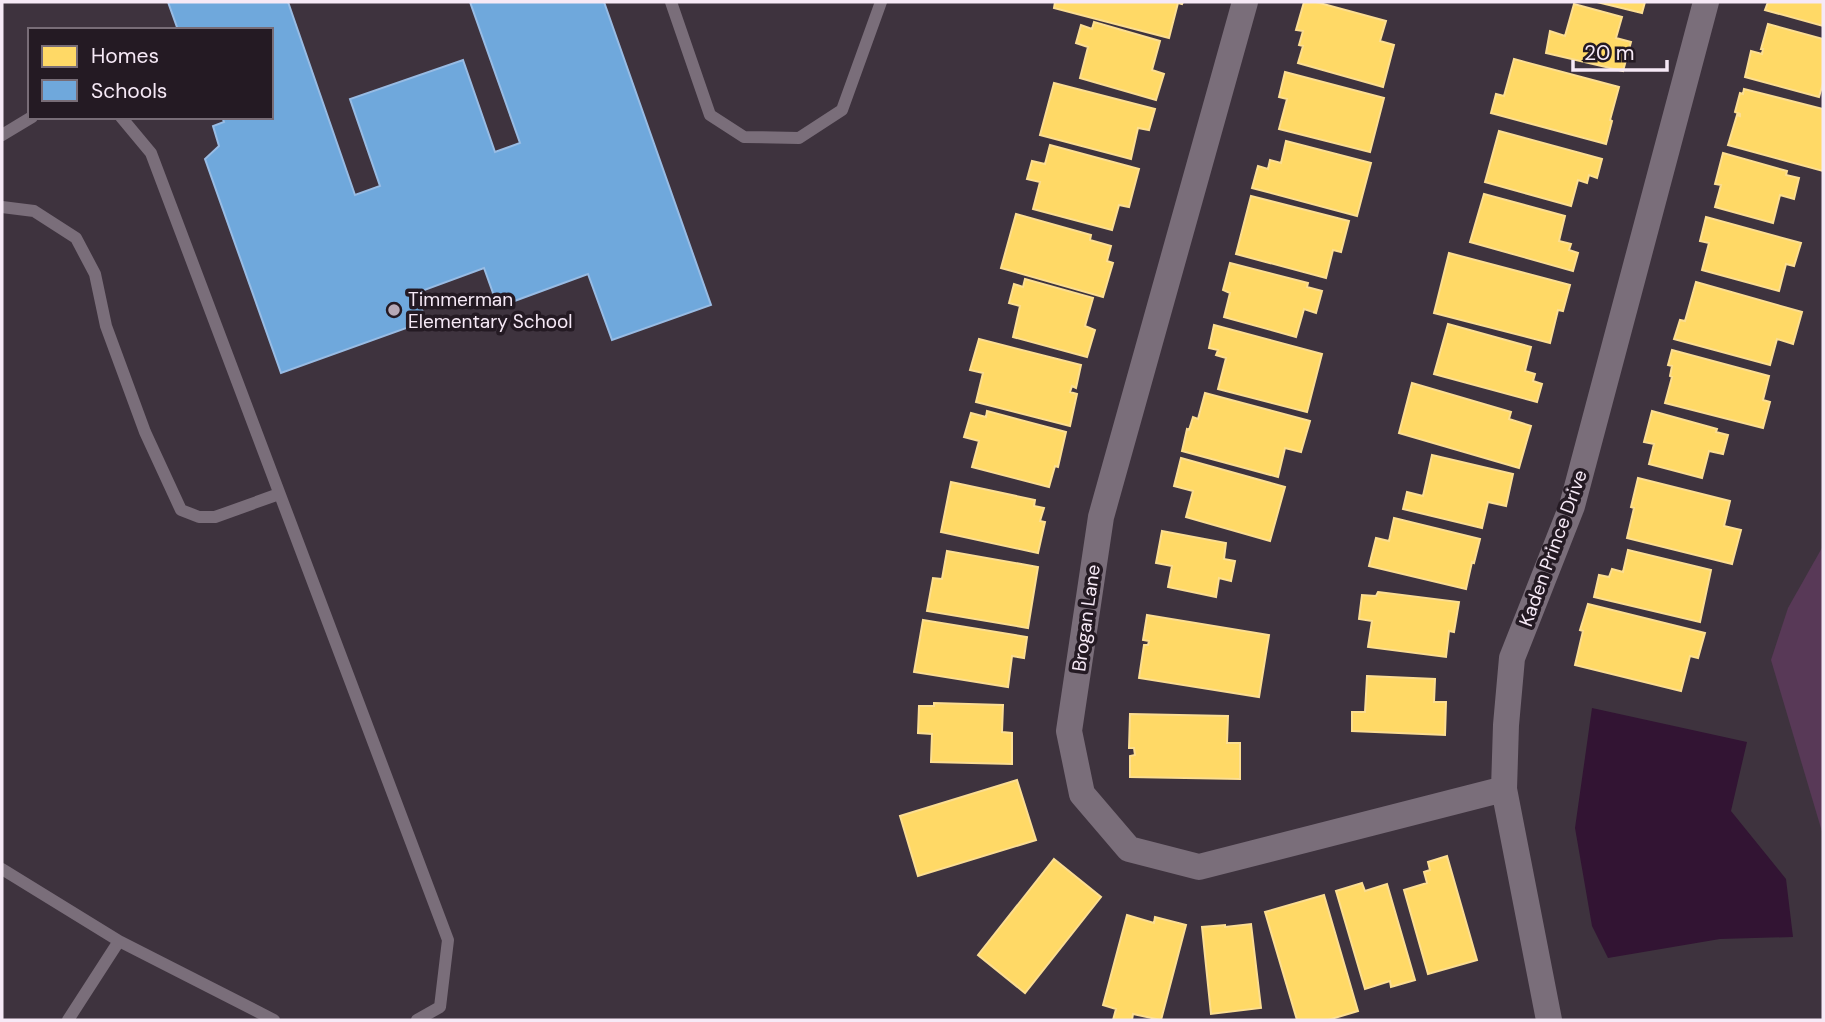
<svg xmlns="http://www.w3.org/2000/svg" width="1825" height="1022" viewBox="0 0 1825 1022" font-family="'DM Sans',sans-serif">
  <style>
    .green { fill: #583957 }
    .water { fill: #321433 }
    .homes { fill: #ffd966; stroke: #fcde91; stroke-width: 2 }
    .schools { fill: #6fa8dc; stroke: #98bce4; stroke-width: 2 }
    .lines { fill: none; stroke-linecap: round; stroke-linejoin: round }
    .lane { stroke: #7a6e7a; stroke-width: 12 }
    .street { stroke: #7a6e7a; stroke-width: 26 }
    .poi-dot { fill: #b6a9b6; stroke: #241a23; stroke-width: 2.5 }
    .labels { text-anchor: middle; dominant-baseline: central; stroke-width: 7; stroke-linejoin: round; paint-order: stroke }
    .poi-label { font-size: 19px; fill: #f6e9f6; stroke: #241a23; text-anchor: start }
    .street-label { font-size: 19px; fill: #f6e9f6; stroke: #241a23 }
  </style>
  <rect width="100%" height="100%" fill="#3e333e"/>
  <path class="green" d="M1823 546V835L1771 660 1788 608Z"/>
  <path class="water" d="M1592 708 1747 742 1731 811 1786 879 1793 937 1720 939 1608 958 1592 926 1575 828Z"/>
  <path class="homes" d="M1055 2H1183L1182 4 1178 3 1169 38 1054 8Z
    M1304 2H1316L1386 21 1380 41 1394 45 1383 87 1298 63 1303 46 1299 45 1303 31 1296 30Z
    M1597 2H1645L1642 13Z
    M1768 2H1823V26L1765 10Z
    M1574 4 1622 17 1616 38 1631 42 1623 71 1546 53 1550 31 1565 36Z
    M1094 22 1160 41 1152 70 1164 74 1156 100 1080 78 1088 47 1076 43 1081 25 1092 29Z
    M1768 24 1823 39V83L1819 97 1745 77 1751 51 1762 54 1763 49H1761Z
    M1514 59 1619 87 1610 120 1612 121 1606 144 1491 113 1496 94 1504 96Z
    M1285 72 1384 98 1370 152 1279 129 1287 99 1279 97Z
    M1054 83 1155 109 1149 130 1138 128 1131 159 1040 135Z
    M1744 89 1823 109V171L1728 145 1737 115 1740 116V114L1735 112 1740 93 1743 94Z
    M1499 131 1602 159 1597 178 1589 175 1587 183 1578 180 1571 206 1485 182Z
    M1286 141 1371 163 1357 216 1252 188 1258 166 1268 169 1270 160 1281 163Z
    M1050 145 1139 169 1129 207 1119 205 1112 230 1033 209 1040 182 1027 179 1032 161 1045 164Z
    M1723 153 1787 171 1786 175 1799 178 1794 199 1780 195 1773 223 1715 207 1721 185 1715 184Z
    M1484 194 1565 216 1559 241 1571 244 1569 250 1578 253 1573 271 1470 242Z
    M1251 196 1349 221 1341 252 1333 250 1326 278 1236 254Z
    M1016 214 1091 235 1090 240 1111 246 1107 261 1113 263 1103 297 1001 268Z
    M1706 217 1801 243 1794 266 1786 264 1779 291 1702 270 1709 243 1700 241Z
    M1449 253 1570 285 1563 311 1558 310 1550 343 1434 313Z
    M1230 263 1308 283 1307 287 1322 291 1316 313 1304 309 1296 337 1224 317 1230 293 1223 290Z
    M1025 279 1093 298 1085 326 1095 330 1087 357 1013 337 1020 306 1009 303 1014 284 1023 287Z
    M1696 282 1802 312 1793 344 1777 339 1770 365 1674 339 1680 320 1685 321Z
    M1448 324 1531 347 1525 371 1535 374 1533 381 1542 384 1537 402 1434 374Z
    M1214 325 1322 354 1307 412 1218 389 1226 358 1216 355 1218 350 1209 348Z
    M979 339 1081 365 1076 388 1072 386 1070 392 1077 394 1070 426 976 402 983 373 970 370Z
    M1672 350 1769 376 1763 400 1770 402 1763 428 1665 403 1672 377 1670 376 1672 366 1668 365Z
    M1412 383 1511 412 1509 419 1531 426 1519 468 1399 433Z
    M1205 393 1310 421 1301 452 1285 448 1278 477 1182 451 1187 429 1189 430 1193 417 1198 419Z
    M987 411 1066 432 1058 467 1055 466 1049 487 972 467 979 441 964 437 971 413 986 417Z
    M1652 411 1717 429 1716 432 1728 435 1723 454 1709 451 1702 478 1649 464 1654 444 1644 442Z
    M1432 455 1513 474 1506 506 1488 502 1482 528 1403 509 1407 492 1423 496Z
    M1181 458 1285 487 1270 541 1186 517 1193 491 1174 486Z
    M1638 478 1730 501 1724 526 1741 530 1732 564 1627 538 1634 508 1631 507Z
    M951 482 1035 500 1034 506 1044 508 1040 521 1045 522 1038 553 941 532Z
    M1394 518 1480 539 1474 563 1472 562 1466 589 1369 566 1376 538 1389 541Z
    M1162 531 1226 543 1224 559 1235 561 1231 581 1219 578 1216 597 1168 587 1172 566 1156 563Z
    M1628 550 1711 570 1700 622 1594 597 1599 575 1609 577 1612 569 1623 572Z
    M947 551 1038 567 1028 628 927 611 933 578 942 579Z
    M1378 592 1459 602 1454 632 1449 631 1446 657 1368 647 1372 621 1359 619 1362 595 1376 596Z
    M1588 604 1705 633 1698 658 1690 656 1681 691 1575 665 1583 631 1580 630Z
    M1147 615 1269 635 1259 697 1139 678 1144 645H1148L1149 641 1143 640Z
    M923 620 1027 637 1024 658 1012 656 1008 687 914 672Z
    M1367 676 1435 679 1434 702H1446L1445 735 1352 731V712H1365Z
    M934 703 1003 705 1002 732 1012 733V764L931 762 932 734 918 733 919 706H934Z
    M1130 714 1228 716 1227 743H1240V779L1130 777V756L1135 755 1134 748H1129Z
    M1017 780 1036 840 918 876 900 816Z
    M1447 856 1477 960 1428 974 1404 890 1427 883 1424 872 1430 870 1428 862Z
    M1054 859 1101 897 1025 993 978 955Z
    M1362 883 1365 891 1387 884 1415 980 1391 987 1390 981 1365 989 1336 891Z
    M1324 895 1358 1011 1328 1020H1297L1265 912Z
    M1127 915 1154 923 1155 917 1186 925 1161 1020 1133 1014 1132 1020H1113L1116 1009 1103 1005Z
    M1251 924 1261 1008 1211 1014 1202 927 1225 925V927Z"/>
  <path class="schools" d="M168 2H288L355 195 380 186 350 99 463 60 495 152 520 143 470 2H604L711 305 612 340 588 274 498 307 484 268 416 293 426 321 281 373 205 159 219 146 213 126 224 122 222 117H271V30H178Z"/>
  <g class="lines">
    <path class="lane" d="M671 2 710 115 744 137 799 138 842 110 881 2
      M121 117 151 153 448 940 440 1007 417 1020
      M2 135 32 117
      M2 207 34 211 76 238 95 274 106 326 145 432 181 510 199 517H215L279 494
      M2 869 119 941 274 1020
      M68 1020 119 941"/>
    <path class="street" d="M1245 2 1101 517 1069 731 1082 794 1129 849 1199 867 1504 789
      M1549 1020 1504 789 1506 725 1512 658 1572 506 1706 2"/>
  </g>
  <circle class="poi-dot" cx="394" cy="310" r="7"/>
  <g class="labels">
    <g class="poi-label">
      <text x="408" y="299">Timmerman<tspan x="408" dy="22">Elementary School</tspan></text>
    </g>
    <g class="street-label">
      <text transform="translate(1553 548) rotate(-70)">Kaden Prince Drive</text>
      <text transform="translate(1086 618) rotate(-82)">Brogan Lane</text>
    </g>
  </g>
  <rect width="1825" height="1022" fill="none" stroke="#f6e9f6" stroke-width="7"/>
  <rect x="28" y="28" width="245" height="91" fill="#241a23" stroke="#786d77" stroke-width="2"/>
  <rect x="42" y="46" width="35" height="21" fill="#ffd966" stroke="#786d77" stroke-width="2"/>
  <text x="91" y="63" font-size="21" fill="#f6e9f6">Homes</text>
  <rect x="42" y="80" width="35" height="21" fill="#6fa8dc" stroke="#786d77" stroke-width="2"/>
  <text x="91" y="98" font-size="21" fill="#f6e9f6">Schools</text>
  <path d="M1573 60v10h94v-10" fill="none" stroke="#f6e9f6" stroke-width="3.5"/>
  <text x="1584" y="60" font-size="21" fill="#f6e9f6" stroke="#241a23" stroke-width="5" paint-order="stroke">20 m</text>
</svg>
